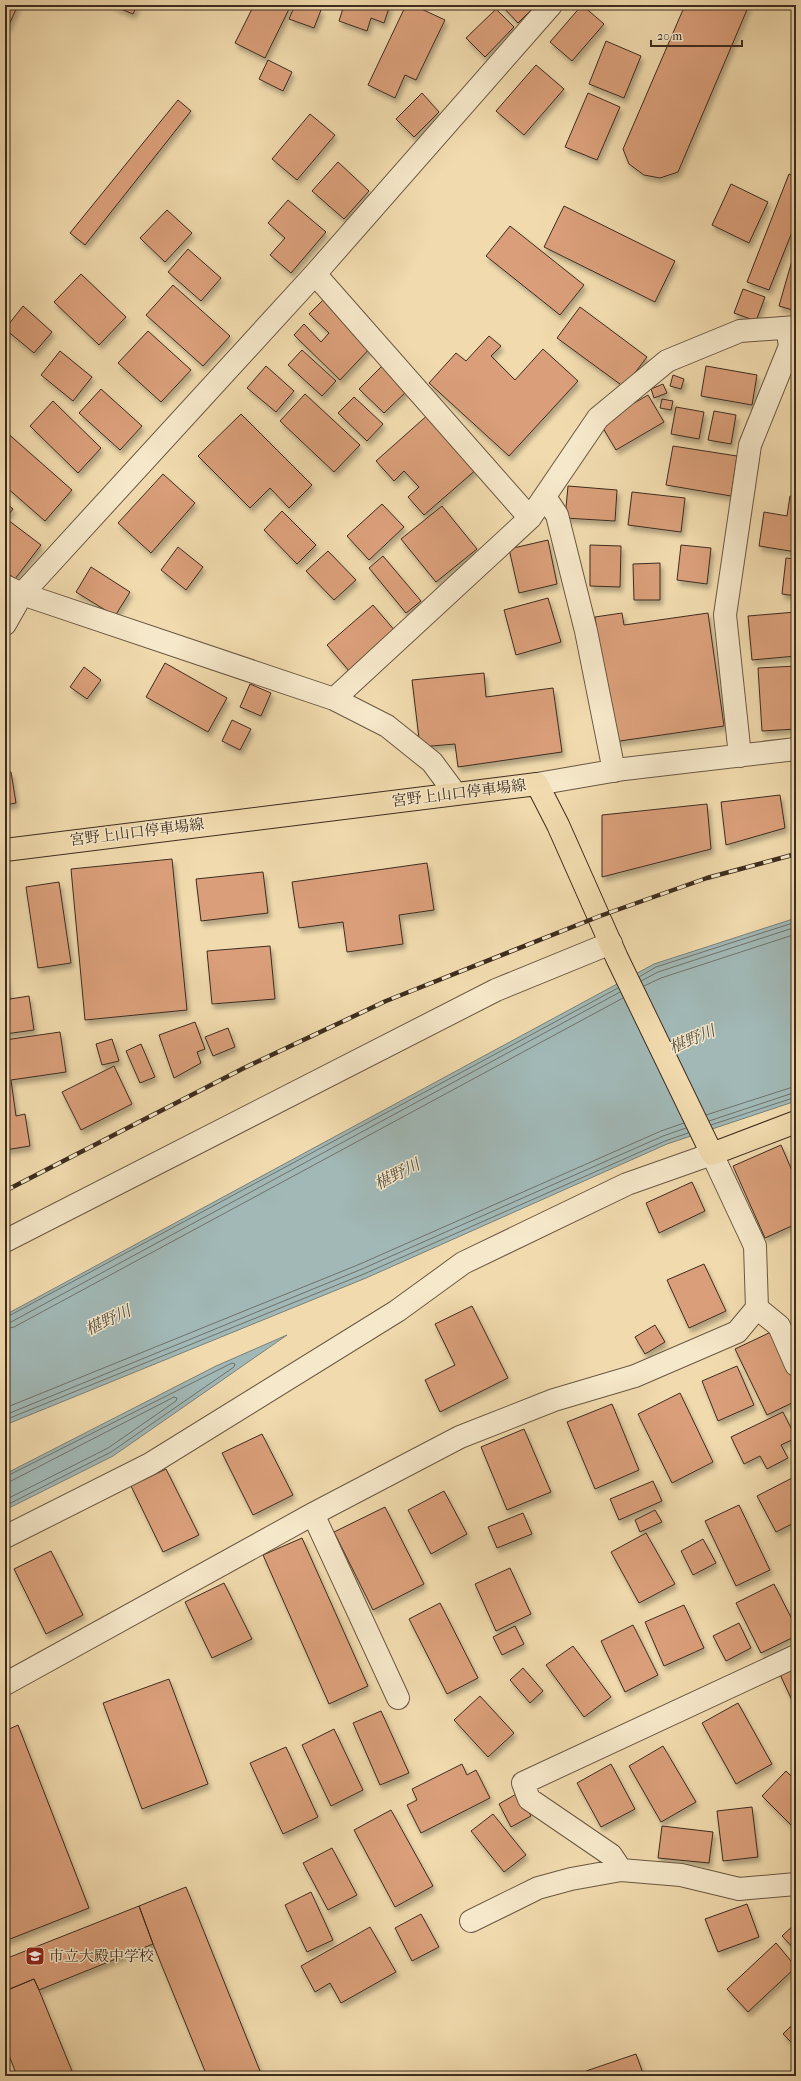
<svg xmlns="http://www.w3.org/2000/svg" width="801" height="2081" viewBox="0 0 801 2081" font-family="'IM FELL French Canon','Noto Serif JP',serif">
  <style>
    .water { fill: #a1b8b6; stroke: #798079 }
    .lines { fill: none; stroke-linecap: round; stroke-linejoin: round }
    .shore { stroke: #6f726a; stroke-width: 1 }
    .building { fill: #da9f7a; stroke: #3d2c1e; filter: url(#shadow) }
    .minor-casing { stroke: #6a5842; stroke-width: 24 }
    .major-casing { stroke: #3d2c1e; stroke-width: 24 }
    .minor { stroke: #f6e8ca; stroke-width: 22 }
    .major { stroke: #f1dbae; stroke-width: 22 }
    .rail-casing { stroke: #3d2c1e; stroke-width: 4.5 }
    .rail { stroke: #f6e8ca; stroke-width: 3; stroke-dasharray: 9; stroke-linecap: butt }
    .labels { text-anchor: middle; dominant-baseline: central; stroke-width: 3; stroke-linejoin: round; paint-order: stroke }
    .street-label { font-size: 15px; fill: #3d2c1e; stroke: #f6e8ca }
    .poi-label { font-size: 15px; fill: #3d2c1e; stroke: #f6e8ca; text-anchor: start }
    .water-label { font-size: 16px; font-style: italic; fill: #564f44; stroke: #f6e8ca }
  </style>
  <defs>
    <filter id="shadow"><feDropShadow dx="2.5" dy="4.5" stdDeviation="2" flood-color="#0004"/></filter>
  </defs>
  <rect width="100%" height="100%" fill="#f1dbae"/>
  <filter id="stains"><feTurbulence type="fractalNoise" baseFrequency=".005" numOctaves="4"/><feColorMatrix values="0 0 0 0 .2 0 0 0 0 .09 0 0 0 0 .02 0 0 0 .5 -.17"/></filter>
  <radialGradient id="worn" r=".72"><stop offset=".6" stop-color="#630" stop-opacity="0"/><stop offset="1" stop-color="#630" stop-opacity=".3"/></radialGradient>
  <path class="water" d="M796 918V1101L667 1144 366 1278 5 1425V1315L654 964Z
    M287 1335 113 1456 5 1510V1474L216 1366Z"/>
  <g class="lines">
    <path class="shore" d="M639 977 656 967 796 922
      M641 981 658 972 796 927
      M644 986 661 978 796 934
      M706 1115 796 1086
      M709 1121 796 1092
      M711 1125 796 1097
      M5 1318 618 988
      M5 1323 11 1322 620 992
      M5 1329 14 1327 623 998
      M5 1408 360 1264 661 1131 684 1123
      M5 1415 362 1269 663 1136 686 1128
      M5 1420 364 1274 665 1141 688 1133
      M5 1477 218 1370 232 1363 235 1364 234 1367 111 1452 5 1506
      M5 1482 11 1481 174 1397 177 1398 176 1401 108 1448 5 1500"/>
  </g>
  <path class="building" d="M5 5H18L8 27 5 26Z
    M111 5H137L133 14Z
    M254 5H291L265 58 235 43Z
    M295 5H308L321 10 314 28 289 19Z
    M344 5H390L384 23 371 18 367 31 339 21Z
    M406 5H413L445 20 416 80 405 75 395 98 368 85Z
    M501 5H536L518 23Z
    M582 5 604 24 572 61 550 42Z
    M685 5H749L678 172 660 178 644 175 629 164 623 149Z
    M496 9 514 27 485 57 466 38Z
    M606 41 641 56 624 98 589 84Z
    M268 60 292 72 283 91 259 79Z
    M536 65 564 89 524 135 496 111Z
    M422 93 439 112 414 137 396 119Z
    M588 93 620 107 597 160 565 147Z
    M178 100 191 111 85 245 70 233Z
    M310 114 335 135 297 180 272 159Z
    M338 162 369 191 344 219 312 191Z
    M789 174 796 177V222L769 290 747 282Z
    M731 184 768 202 749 243 712 225Z
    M288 200 326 232 291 273 270 255 285 238 268 223Z
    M564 206 675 261 655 302 544 247Z
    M167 210 192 233 165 262 140 238Z
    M510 226 584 285 560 315 486 256Z
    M188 249 221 278 201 301 168 272Z
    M793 257 796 258V311L779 306Z
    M81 274 126 317 99 345 54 302Z
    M173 285 230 336 203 366 146 315Z
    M743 289 765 297 756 321 734 313Z
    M326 297 374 344 340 380 294 335 304 324 321 342 329 333 309 314Z
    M23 306 52 332 34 353 5 329Z
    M580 307 647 357 624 387 557 338Z
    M148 331 191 370 161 402 118 363Z
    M489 336 501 346 491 356 515 380 543 349 578 381 509 456 429 383 456 353 466 361Z
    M302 350 336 381 322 396 288 365Z
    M60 351 92 377 73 401 41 375Z
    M384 364 409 389 384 413 359 389Z
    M266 366 294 391 276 412 247 388Z
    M706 366 757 375 752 405 701 396Z
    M673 375 684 379 681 389 670 386Z
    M663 384 667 393 654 398 651 389Z
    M101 389 142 426 120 450 79 413Z
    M305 394 360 445 334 472 280 421Z
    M648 395 664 422 616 450 600 423Z
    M354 397 383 424 367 441 338 413Z
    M662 399 673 401 671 410 660 408Z
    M53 401 101 448 78 473 30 426Z
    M676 407 704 412 699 439 671 434Z
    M714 411 736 415 731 444 708 440Z
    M430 413 478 468 424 515 408 497 419 487 404 471 394 481 376 461Z
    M241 414 312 485 289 508 270 488 250 508 198 456Z
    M5 431 72 490 45 521 5 486Z
    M673 446 737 456 731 496 666 485Z
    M163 474 195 503 151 553 118 523Z
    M568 486 617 490 615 521 565 518Z
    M632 492 685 498 681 532 628 525Z
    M790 496 796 497V552L759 546 764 512 787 516Z
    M5 502 13 509 5 519Z
    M382 504 404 527 369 560 347 536Z
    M442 506 477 549 436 582 401 539Z
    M282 511 316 545 297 564 264 530Z
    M8 520 41 545 15 579 5 571V523Z
    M548 540 557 584 519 593 509 549Z
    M590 545 621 546 620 587 590 586Z
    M681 545 711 548 707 584 677 580Z
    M178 547 203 567 186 590 161 570Z
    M328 551 356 580 334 600 306 571Z
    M383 556 421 601 406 613 369 568Z
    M786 558 796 559V596L782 594Z
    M660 563V600H634L633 564Z
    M91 567 130 592 115 616 76 592Z
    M548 598 561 642 516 655 504 610Z
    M373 605 396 632 350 672 327 645Z
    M796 612V656L752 660 748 616Z
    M622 613 624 625 708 613 724 726 613 742 595 617Z
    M165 663 227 698 208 732 146 697Z
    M796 666V729L762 731 758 668Z
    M84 667 101 680 87 699 70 687Z
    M484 673 486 697 553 688 562 752 458 767 455 744 420 747 412 680Z
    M250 684 271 693 261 716 240 707Z
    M232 720 251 729 240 750 222 741Z
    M11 772 16 803 5 805V773Z
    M796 787V823L792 788Z
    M780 795 785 828 726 845 721 802Z
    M707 804 711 849 602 877V815Z
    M172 859 187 1010 85 1020 71 869Z
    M427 863 434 910 399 915 403 944 347 952 343 922 299 928 292 882Z
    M263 872 268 913 201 921 196 879Z
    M59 882 71 963 38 968 26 887Z
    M270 946 275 999 212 1004 207 951Z
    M5 973 10 999 29 996 34 1030 5 1034Z
    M195 1022 205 1049 197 1052 201 1063 174 1078 159 1035Z
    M228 1028 235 1047 213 1056 205 1037Z
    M60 1032 66 1072 11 1080 16 1116 25 1114 30 1146 5 1150V1040Z
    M112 1039 119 1061 102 1065 96 1044Z
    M141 1044 155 1077 140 1083 126 1051Z
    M114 1066 132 1104 81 1130 62 1092Z
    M781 1145 796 1180V1224L765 1238 733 1166Z
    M692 1182 705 1211 659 1233 646 1203Z
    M704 1264 726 1311 689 1328 667 1280Z
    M472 1306 508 1378 440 1412 425 1380 455 1365 435 1324Z
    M655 1325 665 1342 645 1354 635 1337Z
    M771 1332 796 1384V1401L767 1415 735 1349Z
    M737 1366 754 1405 718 1421 702 1381Z
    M680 1393 713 1462 672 1483 638 1414Z
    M612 1404 639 1470 595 1489 567 1422Z
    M783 1412 796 1438 781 1445 788 1458 767 1469 760 1456 744 1464 731 1437Z
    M524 1429 551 1492 507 1510 481 1447Z
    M262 1434 293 1495 253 1515 222 1453Z
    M166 1469 199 1535 163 1552 131 1486Z
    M796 1476V1522L776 1532 757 1496Z
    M653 1481 662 1501 619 1520 610 1499Z
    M444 1491 467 1534 431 1554 408 1510Z
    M739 1505 770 1570 736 1586 705 1521Z
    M385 1507 424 1584 373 1610 334 1532Z
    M655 1510 662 1522 640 1532 635 1520Z
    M523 1513 532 1534 497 1548 488 1527Z
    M646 1533 675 1584 639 1603 611 1552Z
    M302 1538 368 1686 329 1704 263 1555Z
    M703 1539 716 1563 693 1575 681 1551Z
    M51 1551 83 1615 46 1634 14 1569Z
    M510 1568 531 1614 496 1631 475 1584Z
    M224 1583 252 1639 212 1658 185 1602Z
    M774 1584 796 1627V1636L761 1653 736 1603Z
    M440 1603 478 1678 447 1694 409 1619Z
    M684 1605 704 1648 664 1666 645 1622Z
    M739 1623 751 1648 726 1661 713 1636Z
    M633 1625 658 1675 625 1692 601 1641Z
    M515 1626 524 1644 502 1655 493 1637Z
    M573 1646 611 1697 584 1717 546 1665Z
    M796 1659V1709L777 1668Z
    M523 1668 543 1691 530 1703 510 1680Z
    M169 1679 208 1784 142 1809 103 1703Z
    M480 1696 514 1733 488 1757 454 1720Z
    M738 1703 772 1764 736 1784 702 1723Z
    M381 1711 409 1773 380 1785 353 1723Z
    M18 1725 89 1908 5 1941V1731Z
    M334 1729 363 1790 331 1806 302 1745Z
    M663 1746 696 1802 661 1822 629 1766Z
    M286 1747 318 1817 283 1834 250 1763Z
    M462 1764 467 1775 476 1770 490 1798 421 1833 407 1805 417 1800 412 1789Z
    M611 1764 635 1809 601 1827 577 1783Z
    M786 1771 796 1781V1820L791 1825 762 1796Z
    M518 1793 531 1816 511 1827 499 1804Z
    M752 1807 758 1857 723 1861 717 1811Z
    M391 1810 433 1886 395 1907 354 1830Z
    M493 1814 526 1855 504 1872 471 1831Z
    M662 1826 713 1832 709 1863 658 1858Z
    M332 1848 357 1895 328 1910 303 1863Z
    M186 1887 262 2076H207L153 1944 139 1906Z
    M311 1892 333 1940 307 1952 285 1905Z
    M747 1904 759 1937 718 1952 705 1919Z
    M139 1906 153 1944 39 1990 34 1979 5 1991V1959Z
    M421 1914 439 1947 412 1961 395 1928Z
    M796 1923V1951L782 1936Z
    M370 1927 396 1972 341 2003 330 1983 315 1992 301 1966Z
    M776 1943 796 1967 748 2012 727 1989Z
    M34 1979 39 1990 74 2076H17L5 2045V1991Z
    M796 2021V2047L783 2034Z
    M636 2054 644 2076H587L586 2071Z"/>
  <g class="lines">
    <g class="minor-casing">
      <path id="minor" d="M315 274 530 518
        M545 497 557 515 586 631 614 771
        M5 586 22 594 334 699 387 726 432 762 455 793
        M5 624 22 594 315 274 551 5
        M334 699 530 518 598 418 667 361 740 331 796 327
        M740 756 725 615 750 445 790 346 787 328
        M537 784 624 769 796 749
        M5 1241 496 990 611 943
        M757 1308 779 1326 796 1365
        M313 1514 398 1698
        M5 1537 150 1464 397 1311 463 1263 627 1184 712 1154 755 1246 757 1308 737 1332 635 1376 554 1400 460 1437 313 1514 5 1684
        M621 1870 611 1855 529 1799 523 1783 796 1656
        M471 1921 538 1888 571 1879 621 1870 681 1875 739 1889 796 1884"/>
    </g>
    <g class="major-casing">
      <path id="major" d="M5 850 537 784 558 825 617 958 712 1154 796 1122"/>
    </g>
    <use href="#minor" class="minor"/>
    <use href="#major" class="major"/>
    <g class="rail-casing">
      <path id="rail" d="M5 1191 244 1068 386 1001 600 916 707 878 796 854"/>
    </g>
    <use href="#rail" class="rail"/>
  </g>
  <defs>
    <g id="school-square" transform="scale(1)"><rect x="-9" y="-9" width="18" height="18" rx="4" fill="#8f2418" stroke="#f6e8ca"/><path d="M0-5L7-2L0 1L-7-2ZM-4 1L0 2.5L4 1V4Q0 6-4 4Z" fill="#fff"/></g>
  </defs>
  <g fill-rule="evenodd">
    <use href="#school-square" x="35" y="1956"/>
  </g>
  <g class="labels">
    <g class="street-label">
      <text transform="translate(459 793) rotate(-7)">宮野上山口停車場線</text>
      <text transform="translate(137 832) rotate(-7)">宮野上山口停車場線</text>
    </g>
    <g class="poi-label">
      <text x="49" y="1956">市立大殿中学校</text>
    </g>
    <g class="water-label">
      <text transform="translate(692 1039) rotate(-23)">椹野川</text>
      <text transform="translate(397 1174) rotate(-27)">椹野川</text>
      <text transform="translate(108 1320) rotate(-25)">椹野川</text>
    </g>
  </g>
  <rect width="801" height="2081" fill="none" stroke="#f1dbae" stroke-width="20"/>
  <rect x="6" y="6" width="789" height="2069" fill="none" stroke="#3d2c1e" stroke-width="2"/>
  <rect x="10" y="10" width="781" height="2061" fill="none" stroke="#3d2c1e"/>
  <path d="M651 40v6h91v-6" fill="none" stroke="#3d2c1e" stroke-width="2"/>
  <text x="657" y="40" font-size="12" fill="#3d2c1e" stroke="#f6e8ca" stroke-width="3" paint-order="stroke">20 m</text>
  <rect width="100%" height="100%" filter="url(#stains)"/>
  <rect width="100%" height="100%" fill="url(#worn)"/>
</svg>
